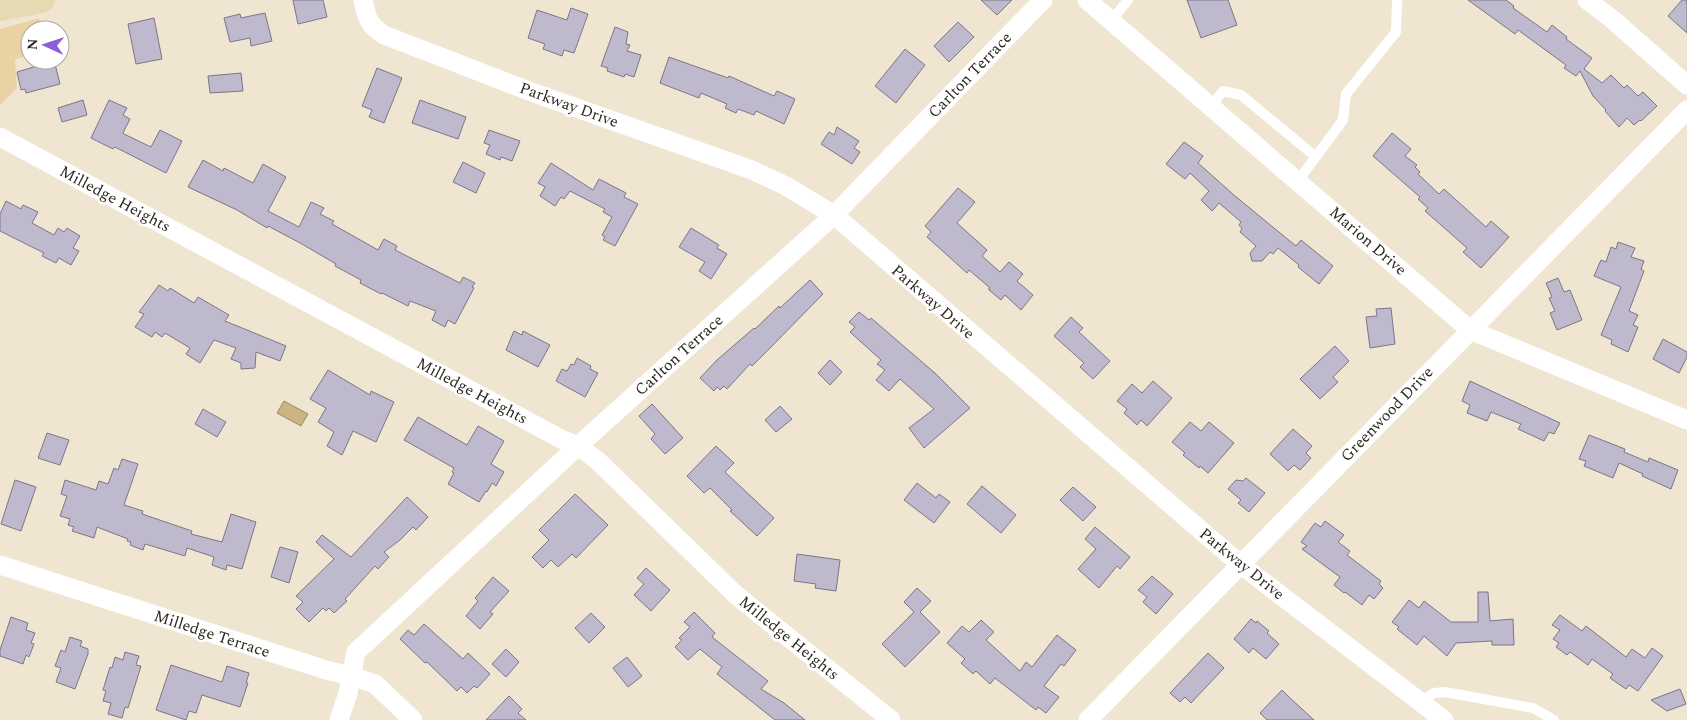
<svg xmlns="http://www.w3.org/2000/svg" width="1687" height="720" viewBox="0 0 1687 720" font-family="Spectral,serif">
  <style>
    .green { fill: #e9d3a5 }
    .water { fill: #cbb482; stroke: #9b8a65 }
    .building { fill: #beb9cd; stroke: #7b7689 }
    .lines { fill: none; stroke-linecap: round; stroke-linejoin: round }
    .service { stroke: #fff; stroke-width: 10 }
    .minor { stroke: #fff; stroke-width: 19 }
    .secondary { stroke: #e6dab3; stroke-width: 26 }
    .labels { text-anchor: middle; dominant-baseline: central; stroke-width: 5; stroke-linejoin: round; paint-order: stroke }
    .street-label { font-size: 16px; fill: #2c2820; stroke: #fff }
  </style>
  <rect width="100%" height="100%" fill="#efe5d1"/>
  <path class="green" d="M36 19H39L42 22 44 30H30V56L15 59 17 88 0 105V29Z"/>
  <path class="water" d="M284 401 308 414 301 426 277 413Z"/>
  <path class="building" d="M293 0H323L327 17 298 24Z
    M981 0H1012L997 15Z
    M1187 0H1228L1237 25 1201 38Z
    M1468 0H1506L1514 6 1513 8 1547 32 1552 25 1567 37 1566 39 1592 58 1584 69 1602 83 1611 75 1624 88 1627 85 1638 96 1643 92 1657 106 1641 121 1640 120 1634 125 1627 118 1619 127 1605 111 1606 110 1593 96 1580 71 1576 76 1564 68 1566 65 1518 30 1515 34Z
    M1682 0H1687V33L1668 16Z
    M571 8 588 14 574 53 564 50 562 56 543 49 545 44 528 38 537 10 567 20Z
    M265 13 272 41 251 46 250 38 230 42 224 18 240 14 241 18Z
    M154 18 162 59 136 64 128 24Z
    M958 22 974 37 949 62 934 46Z
    M615 27 628 32 626 44 630 45 627 51 641 55 634 77 625 74 624 77 607 71 608 68 601 66Z
    M905 49 925 65 896 103 875 86Z
    M669 57 728 78 729 76 774 96 777 91 795 99 784 124 756 111 754 115 738 109 736 113 725 108 727 104 701 93 699 98 660 83Z
    M36 60H54L60 84 26 93 25 89 21 90 17 72 37 66Z
    M377 68 402 78 384 123 369 117 372 110 362 106Z
    M241 73 243 91 210 93 208 76Z
    M83 100 87 115 62 122 58 108Z
    M109 100 127 108 123 115 130 119 123 133 124 134 151 147 160 130 182 141 166 173 115 147 113 149 91 138Z
    M420 100 466 117 458 139 412 123Z
    M837 127 859 141 854 148 860 152 852 164 821 144 829 132 834 135Z
    M489 130 520 141 512 161 501 157 500 160 486 154 490 145 484 143Z
    M1392 133 1411 149 1405 156 1417 165 1415 167 1420 172 1418 174 1439 194 1444 189 1486 227 1491 221 1509 237 1481 268 1463 252 1467 248 1425 211 1428 208 1418 199 1420 197 1373 156Z
    M1184 142 1203 156 1198 163 1235 196 1296 246 1301 240 1333 266 1319 284 1298 267 1299 265 1278 248 1273 254 1270 252 1262 261H1252L1250 253 1256 246 1240 232 1242 229 1239 225 1241 222 1219 203 1212 211 1201 200 1209 191 1190 173 1185 179 1166 164Z
    M203 160 223 171 224 168 253 183 263 164 286 177 268 211 299 227 311 202 324 208 320 214 334 221 332 224 378 250 384 239 397 246 395 250 460 283 463 277 475 283 472 287 474 288 455 324 448 320 445 327 432 320 436 311 410 301 408 306 382 293 381 294 360 283 361 280 335 266 336 264 302 244 268 226 267 228 237 210 188 187Z
    M463 162 485 173 476 193 453 182Z
    M551 163 593 190 599 179 626 193 624 197 638 204 615 246 603 240 605 237 602 235 612 217 603 212 605 209 570 191 564 199 561 197 555 206 540 196 545 187 538 183Z
    M958 188 975 202 957 223 987 250 982 256 1000 272 1009 262 1023 274 1017 281 1033 295 1021 310 1005 295 1001 300 989 290V287L969 270 967 273 927 237 931 232 925 226Z
    M6 201 21 209 23 205 38 212 32 223 54 235 58 228 64 232 67 228 80 236 73 248 79 251 71 265 59 258 56 263 42 256 44 253 0 231V214Z
    M691 228 719 245 717 248 727 254 711 279 699 271 705 262 679 247Z
    M1618 242 1635 248 1631 257 1644 261 1641 269 1644 271 1629 311 1638 315 1633 325 1638 327 1628 352 1611 344 1612 340 1601 335 1621 287 1594 276 1601 260 1606 262 1611 247 1616 249Z
    M1558 278 1564 292 1570 290 1582 320 1557 330 1550 313 1555 311 1549 298 1552 297 1546 283Z
    M810 280 823 294 771 347 752 366 750 364 727 389 724 386 720 390 717 387 714 391 700 378 717 360 754 328 755 329 779 306 780 308Z
    M159 285 168 291 170 288 194 303 198 297 229 315 225 321 286 346 280 361 256 352 255 368 241 369V363L231 359 236 348 214 340 200 363 186 354 190 348 165 333 162 337 155 332 152 337 135 327 144 314 139 312Z
    M1391 308 1395 344 1370 348 1366 317 1377 316 1376 309Z
    M859 312 869 320 871 318 936 374 970 408 924 448 909 428 934 409 900 379 889 391 876 380 885 370 877 364 881 360 850 332 855 327 849 322Z
    M1071 317 1083 328 1079 332 1110 361 1093 379 1080 367 1084 363 1054 336Z
    M514 331 522 335 523 331 550 345 538 367 506 350Z
    M1663 339 1687 352V357L1679 373 1653 359Z
    M1335 346 1349 361 1333 377 1338 382 1320 399 1300 379Z
    M577 358 591 366 590 369 598 373 585 397 556 381 562 369 567 371 571 364 574 365Z
    M830 360 842 372 830 385 818 373Z
    M328 370 370 395 371 391 394 402 376 442 353 431 342 455 327 446 334 432 318 422 326 408 310 399Z
    M1153 381 1172 398 1147 426 1141 420 1137 425 1124 413 1127 409 1117 401 1132 384 1142 393Z
    M1470 381 1560 423 1554 434 1549 432 1544 441 1518 429 1521 424 1491 412 1487 421 1467 413 1470 405 1462 401Z
    M652 404 683 438 665 454 651 439 655 434 639 416Z
    M780 406 792 419 776 432 765 420Z
    M203 409 226 422 217 437 195 424Z
    M418 417 467 445 478 426 504 441 491 464 504 472 496 486 492 483 487 492 486 491 479 502 448 484 454 473 452 472 454 468 404 440Z
    M1190 422 1201 431 1209 422 1234 443 1208 473 1200 466 1199 468 1183 455 1185 453 1172 442Z
    M1293 429 1312 446 1306 453 1311 458 1300 470 1294 465 1288 471 1270 454Z
    M47 433 69 440 60 465 38 458Z
    M1589 435 1625 449 1624 452 1648 462 1649 458 1678 470 1671 489 1642 476 1643 474 1619 463 1613 478 1584 466 1586 461 1579 459Z
    M716 446 734 463 725 472 774 518 757 536 730 511 732 510 710 488 704 493 687 476Z
    M122 459 138 464 124 505 143 511 142 514 192 531 191 534 222 542 231 514 256 522 242 569 227 565 226 570 212 565 214 557 187 548 185 556 145 544 143 550 130 545 131 542 127 541 128 539 97 527 94 538 72 531 74 527 68 525 70 519 60 516 67 496 61 494 65 480 96 490 99 481 108 484 114 468 118 470Z
    M1246 478 1265 493 1249 512 1238 503 1241 500 1228 489 1236 480 1243 481Z
    M15 480 36 487 21 531 1 524Z
    M917 483 936 498 939 494 950 502 934 523 904 500Z
    M982 486 1016 515 1001 533 967 504Z
    M1073 487 1096 507 1083 521 1060 500Z
    M575 494 608 525 576 558 572 554 558 567 551 560 543 568 532 557 549 540 539 530Z
    M407 497 428 517 416 530 413 527 400 540 384 552 389 557 378 569 375 566 345 599 347 601 334 613 329 608 326 611 323 608 309 622 296 609 303 602 296 596 334 559 316 542 322 535 351 557Z
    M1325 521 1344 535 1338 542 1350 551 1347 555 1381 581 1379 584 1383 588 1374 599 1369 595 1362 605 1345 592 1344 593 1334 585 1340 577 1302 549 1307 546 1301 542 1315 523 1321 527Z
    M1095 527 1130 557 1120 569 1117 566 1099 588 1078 569 1096 549 1085 539Z
    M280 547 298 552 289 583 271 577Z
    M797 554 840 560 836 591 815 588 816 584 794 581Z
    M646 568 670 590 651 611 634 595 644 584 637 578Z
    M1152 576 1173 594 1156 614 1143 602 1147 597 1138 590Z
    M493 577 509 591 490 612 493 614 480 629 466 616 478 601 475 598Z
    M917 588 931 601 920 612 940 632 905 667 882 644 914 612 904 602Z
    M1478 592H1488L1490 621 1513 619 1514 645H1492V641L1456 643 1447 656 1424 636 1417 645 1397 629 1399 627 1392 622 1409 600 1419 608 1424 601 1451 622H1478Z
    M694 612 715 633 712 637 768 681 761 689 784 703 805 720H775L717 674 722 667 700 649 688 660 675 647 682 640 679 638 690 627 684 622Z
    M591 613 605 627 589 643 575 628Z
    M1560 615 1582 631 1586 626 1626 657 1632 649 1645 658 1652 648 1663 656 1638 691 1629 685 1626 689 1610 678 1613 674 1592 659 1588 665 1570 652 1567 655 1556 647 1559 643 1553 639 1560 630 1552 625Z
    M11 617 28 623 26 630 35 633 31 643 34 644 29 657 26 655 23 664 0 656V650Z
    M1251 619 1256 623 1257 621 1269 631 1267 633 1279 644 1266 659 1253 648 1249 653 1234 639Z
    M981 620 994 632 986 640 1020 671 1026 662 1032 667 1057 635 1076 650 1064 666 1061 664 1044 686 1059 697 1046 713 1038 707 1036 710 995 678 990 684 976 671 973 674 961 663 965 659 947 643 962 626 969 632Z
    M424 624 463 659 468 653 490 674 477 688 474 686 467 693 461 687 457 691 427 662 425 663 400 639 408 630 414 635Z
    M70 637 82 641 80 646 88 649V654L75 689 56 682 61 668 55 666 61 650 65 652Z
    M506 649 519 662 506 677 492 664Z
    M125 652 139 656 136 665 141 666 128 708 125 707 122 718 108 714 111 703 103 701 106 691 103 690 110 667 112 668 115 657 123 660Z
    M1208 653 1224 668 1191 703 1185 697 1180 702 1170 693Z
    M627 657 642 676 628 687 613 668Z
    M171 665 222 682 227 666 249 673 246 683H248L240 707 202 695 196 713 189 711 186 720 156 710Z
    M1680 689 1686 704 1667 711 1651 700Z
    M1282 690 1289 697 1314 720H1267L1260 713Z
    M509 696 522 709 518 713 526 720H486Z"/>
  <g class="lines">
    <path class="service" d="M1111 21 1128 0
      M1211 106 1223 91 1241 95 1316 157
      M1298 181 1343 120 1346 94 1396 32 1397 0
      M1419 702 1434 693 1445 692 1533 708 1554 720"/>
    <path class="minor" d="M363 0C367 19 368 24 384 35L537 94 752 170 786 186 834 215 1240 564 1444 720
      M1087 0 1470 330 1687 420
      M1587 0 1612 19 1687 85
      M0 137 561 439 578 446 598 461 736 595 891 720
      M0 565 326 670 351 676 375 684 413 720
      M339 720 348 693 356 652 578 446 834 215 1043 0
      M1088 720 1687 110"/>
    <path class="secondary" d="M0 8 42 0"/>
  </g>
  <g class="labels">
    <g class="street-label">
      <text transform="translate(970 75) rotate(-46)">Carlton Terrace</text>
      <text transform="translate(569 105) rotate(20)">Parkway Drive</text>
      <text transform="translate(115 199) rotate(28)">Milledge Heights</text>
      <text transform="translate(1368 241) rotate(41)">Marion Drive</text>
      <text transform="translate(933 302) rotate(41)">Parkway Drive</text>
      <text transform="translate(679 355) rotate(-42)">Carlton Terrace</text>
      <text transform="translate(472 391) rotate(28)">Milledge Heights</text>
      <text transform="translate(1387 414) rotate(-46)">Greenwood Drive</text>
      <text transform="translate(1242 564) rotate(39)">Parkway Drive</text>
      <text transform="translate(212 634) rotate(18)">Milledge Terrace</text>
      <text transform="translate(789 638) rotate(39)">Milledge Heights</text>
    </g>
  </g>
  <g transform="translate(45 45) rotate(273)"><circle r="24" fill="#ffffff" stroke="#aba9a6"/>
  <path d="M0-4L9 19L0 12L-9 19Z" fill="#8c5fd9"/>
  <text y="-8" font-size="14" font-weight="bold" text-anchor="middle" fill="#2c2820">N</text>
  </g>
</svg>
